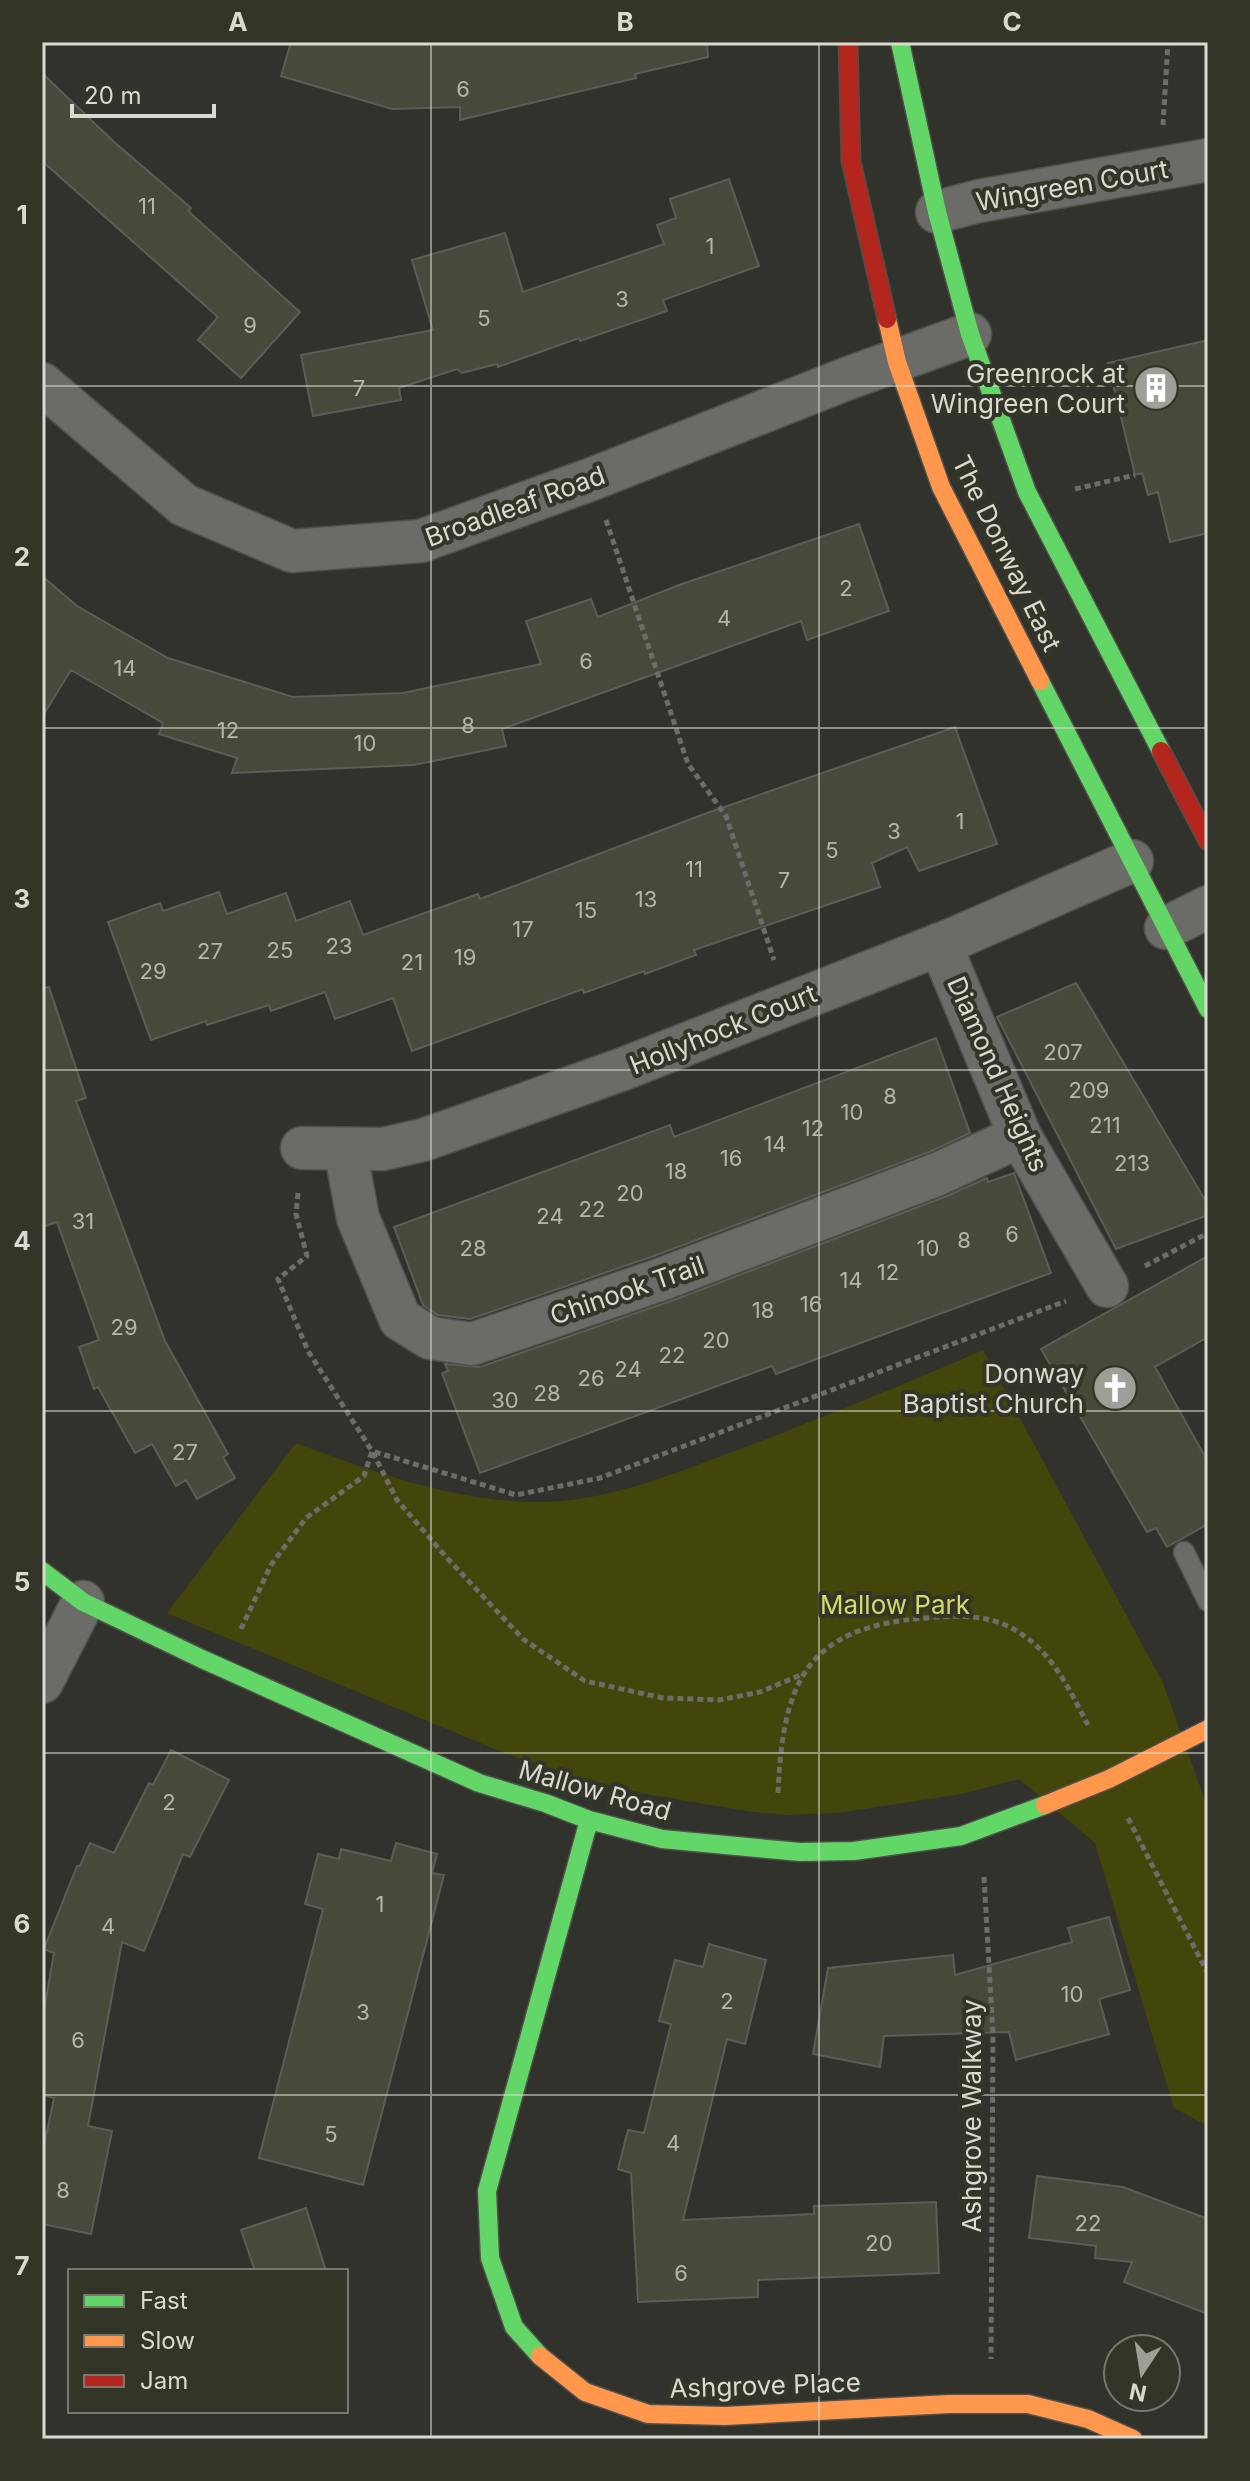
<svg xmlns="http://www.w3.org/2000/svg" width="1250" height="2481" viewBox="0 0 1250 2481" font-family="Inter,sans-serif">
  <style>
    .green { fill: #43460b }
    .building { fill: #48493a; stroke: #5d5d58; stroke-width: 2 }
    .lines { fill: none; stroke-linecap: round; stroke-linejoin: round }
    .lane-casing { stroke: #4f4f4b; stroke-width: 23 }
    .street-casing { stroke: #4f4f4b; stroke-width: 45 }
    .fast-casing { stroke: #4f4f4b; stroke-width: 21 }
    .slow-casing { stroke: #4f4f4b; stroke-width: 21 }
    .jam-casing { stroke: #4f4f4b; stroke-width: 21 }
    .path { stroke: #6c6c69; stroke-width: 5; stroke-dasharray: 6 4; stroke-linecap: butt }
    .lane { stroke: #6b6b68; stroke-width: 20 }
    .street { stroke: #6b6b68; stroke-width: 42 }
    .fast { stroke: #63d668; stroke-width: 18 }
    .slow { stroke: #ff974d; stroke-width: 18 }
    .jam { stroke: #b3261e; stroke-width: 18 }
    .grid { fill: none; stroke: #d9dad2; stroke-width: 2; stroke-opacity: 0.55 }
    .labels { text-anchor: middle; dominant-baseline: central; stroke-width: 8; stroke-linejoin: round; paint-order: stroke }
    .number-label { font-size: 22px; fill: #b5b6ac }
    .street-label { font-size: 26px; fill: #d9dad2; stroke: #343529 }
    .poi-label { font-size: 26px; fill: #d9dad2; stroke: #343529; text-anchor: end }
    .park-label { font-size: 26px; fill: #d5db67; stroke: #343529 }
    .neatline { fill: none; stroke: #d9dad2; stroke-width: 3 }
    .grid-label { font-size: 26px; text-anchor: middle; font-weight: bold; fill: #d9dad2 }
  </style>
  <rect width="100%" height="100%" fill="#32322c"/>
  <path class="green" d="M983 1350 1163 1683 1208 1809V2126L1174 2108 1095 1843 1019 1779 962 1794 838 1813 786 1815 747 1811 646 1794 572 1776 507 1754 167 1613 296 1443C373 1472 453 1501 536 1502 604 1503 673 1474 735 1451 819 1419 901 1386 983 1350Z"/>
  <path class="building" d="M291 42H707L708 57 635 74 636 78 460 120V107L392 109 281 76Z
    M42 73 113 141 191 208 188 211 300 312 241 378 198 340 218 317 42 161Z
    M729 179 759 266 663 300 667 311 580 341 579 338 498 367 497 364 462 373 457 369 399 388 401 400 313 416 301 355 433 330 412 260 505 233 523 292 664 244 657 225 676 218 670 199Z
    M1208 340V533L1170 542 1158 492 1148 495 1142 473 1135 475 1108 363Z
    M859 524 889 611 807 640 801 621 502 729 506 746 414 765 232 773 237 758 159 734 163 723 71 670 42 717V576L77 606 168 658 293 697 403 693 541 664 526 621 591 599 598 617 679 585Z
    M955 727 997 844 919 871 907 847 872 863 880 887 694 950 696 955 645 974 644 971 584 993 583 989 412 1051 393 998 335 1019 325 992 271 1011 269 1005 207 1025 206 1021 151 1040 108 922 160 903 163 911 219 892 227 914 286 893 296 921 350 901 363 935 478 894 480 899 707 813Z
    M1076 983 1208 1205V1215L1116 1249 997 1017Z
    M49 987 86 1098 76 1101 165 1341 228 1454 223 1457 235 1478 197 1499 186 1480 176 1486 152 1444 135 1453 98 1387 94 1389 79 1347 99 1340 57 1222 42 1227V988Z
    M936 1038 970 1133 929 1152 654 1256 470 1319 438 1315 423 1305 394 1227 670 1125 674 1137Z
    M1014 1173 1051 1273 776 1374 772 1366 480 1473 442 1373 448 1371 445 1364 480 1367 671 1301 947 1196 987 1178 988 1182Z
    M1208 1256V1337L1155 1367 1208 1462V1524L1167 1547 1156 1528 1147 1532 1041 1349Z
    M171 1750 229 1780 190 1857 183 1854 144 1951 122 1942 88 2126 112 2131 91 2234 42 2224V2155L54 2098 42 2095V2022L54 1953 44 1949 77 1866H80L90 1843 114 1853 149 1783 153 1785Z
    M396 1843 437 1854 432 1873 444 1875 363 2185 259 2158 323 1909 305 1904 318 1854 339 1859 341 1849 391 1861Z
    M1109 1917 1130 1990 1099 1999 1109 2034 1016 2060 1009 2032 884 2036 880 2067 813 2054 828 1968 953 1955 955 1975 1072 1942 1068 1928Z
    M709 1944 766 1960 745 2044 727 2039 683 2220 814 2214V2206L936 2202 939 2273 758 2280V2297L638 2302 631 2173 618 2169 628 2130 644 2133 671 2024 659 2021 675 1960 703 1967Z
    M1037 2176 1123 2187 1208 2219V2314L1124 2282 1132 2262 1095 2258 1096 2246 1029 2238Z
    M306 2208 326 2271H255L241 2230Z"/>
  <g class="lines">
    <g class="lane-casing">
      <path id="lane" d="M1184 1552 1208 1601"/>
    </g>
    <g class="street-casing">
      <path id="street" d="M937 212 979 201 1208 160
        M42 384 184 505 292 551 421 541 592 479 846 379 970 334
        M1166 928 1208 907
        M940 944 1020 1136 1107 1286
        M302 1148 383 1149 423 1140 480 1120 623 1069 951 940 1132 861
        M345 1149 358 1218 400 1319 430 1338 472 1344 662 1279 938 1174 1020 1136
        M42 1682 83 1602"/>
    </g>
    <g class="fast-casing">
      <path id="fast" d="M900 42 937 212 970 334 1027 492 1161 751
        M1040 681 1208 1009
        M42 1571 83 1602 202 1659 479 1783 545 1803 589 1820 662 1839 800 1852 854 1851 961 1836 1045 1805
        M540 2356 514 2327 490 2258 487 2191 589 1820"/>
    </g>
    <g class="slow-casing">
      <path id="slow" d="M887 319 897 362 941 487 1040 681
        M1045 1805 1109 1779 1208 1729
        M540 2356 585 2392 648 2414 725 2416 949 2404H1028L1088 2419 1133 2439"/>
    </g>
    <g class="jam-casing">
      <path id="jam" d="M848 42 851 161 887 319
        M1161 751 1208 841"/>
    </g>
    <path class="path" d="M1163 125 1168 42
      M1075 489 1135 475
      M606 520 688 764 726 816 774 960
      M298 1193 296 1214 307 1256 278 1279 308 1351 372 1451 397 1500 447 1558 523 1639 585 1681 663 1698 719 1700 760 1692 803 1674
      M1145 1266 1208 1233
      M241 1629 271 1565 306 1518 364 1476 372 1451 516 1495 600 1478 1066 1301
      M778 1793C783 1682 805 1627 926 1618 958 1615 992 1614 1020 1633 1054 1655 1070 1691 1088 1725
      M1128 1818 1208 1974
      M984 1877 993 2035 991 2359"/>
    <use href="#lane" class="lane"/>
    <use href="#street" class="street"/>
    <use href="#fast" class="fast"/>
    <use href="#slow" class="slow"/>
    <use href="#jam" class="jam"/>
  </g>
  <path class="grid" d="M431 42V2439M819 42V2439M42 386H1208M42 728H1208M42 1070H1208M42 1411H1208M42 1753H1208M42 2095H1208"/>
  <defs>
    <g id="building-disc" transform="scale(2.3)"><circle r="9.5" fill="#9f9f98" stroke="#343529"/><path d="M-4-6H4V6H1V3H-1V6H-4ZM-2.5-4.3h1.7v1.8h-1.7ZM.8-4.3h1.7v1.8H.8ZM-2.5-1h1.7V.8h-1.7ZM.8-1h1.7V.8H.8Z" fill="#fff"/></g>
    <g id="church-disc" transform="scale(2.3)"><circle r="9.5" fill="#9f9f98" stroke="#343529"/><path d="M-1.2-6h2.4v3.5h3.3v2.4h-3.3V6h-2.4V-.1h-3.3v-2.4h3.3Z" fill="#fff"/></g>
  </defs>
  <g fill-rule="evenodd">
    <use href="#building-disc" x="1156" y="388"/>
    <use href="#church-disc" x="1115" y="1388"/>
  </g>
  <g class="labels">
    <g class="number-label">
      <text x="463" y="89">6</text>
      <text x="147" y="206">11</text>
      <text x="710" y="246">1</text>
      <text x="622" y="299">3</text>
      <text x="484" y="318">5</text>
      <text x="250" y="325">9</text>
      <text x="359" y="388">7</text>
      <text x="846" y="588">2</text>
      <text x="724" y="618">4</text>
      <text x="586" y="661">6</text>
      <text x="125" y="668">14</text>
      <text x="468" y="725">8</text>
      <text x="228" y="730">12</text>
      <text x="365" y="743">10</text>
      <text x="960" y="821">1</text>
      <text x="894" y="831">3</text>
      <text x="832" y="850">5</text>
      <text x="694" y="869">11</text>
      <text x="784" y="880">7</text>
      <text x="646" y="899">13</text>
      <text x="586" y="910">15</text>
      <text x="523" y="929">17</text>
      <text x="339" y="946">23</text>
      <text x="280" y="950">25</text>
      <text x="210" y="951">27</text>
      <text x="465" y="957">19</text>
      <text x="412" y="962">21</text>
      <text x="153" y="971">29</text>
      <text x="1063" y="1052">207</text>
      <text x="1089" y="1090">209</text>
      <text x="890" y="1096">8</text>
      <text x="852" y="1112">10</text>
      <text x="1105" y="1125">211</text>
      <text x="813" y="1128">12</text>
      <text x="775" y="1144">14</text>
      <text x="731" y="1158">16</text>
      <text x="1132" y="1163">213</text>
      <text x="676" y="1171">18</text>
      <text x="630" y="1193">20</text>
      <text x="592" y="1209">22</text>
      <text x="550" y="1216">24</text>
      <text x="83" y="1221">31</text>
      <text x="1012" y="1234">6</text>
      <text x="964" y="1240">8</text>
      <text x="473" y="1248">28</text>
      <text x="928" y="1248">10</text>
      <text x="888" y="1272">12</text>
      <text x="851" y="1280">14</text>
      <text x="811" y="1304">16</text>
      <text x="763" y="1310">18</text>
      <text x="124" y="1327">29</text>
      <text x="716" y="1340">20</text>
      <text x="672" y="1355">22</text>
      <text x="628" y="1369">24</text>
      <text x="591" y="1378">26</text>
      <text x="547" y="1393">28</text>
      <text x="505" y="1400">30</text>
      <text x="185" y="1452">27</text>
      <text x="169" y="1802">2</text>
      <text x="380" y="1904">1</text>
      <text x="108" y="1926">4</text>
      <text x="1072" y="1994">10</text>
      <text x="727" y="2001">2</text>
      <text x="363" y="2012">3</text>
      <text x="78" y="2040">6</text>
      <text x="331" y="2134">5</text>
      <text x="673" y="2143">4</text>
      <text x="63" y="2190">8</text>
      <text x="1088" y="2223">22</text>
      <text x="879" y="2243">20</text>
      <text x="681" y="2273">6</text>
    </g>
    <g class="street-label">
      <text transform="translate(1072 185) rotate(-10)">Wingreen Court</text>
      <text transform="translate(515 506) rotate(-20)">Broadleaf Road</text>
      <text transform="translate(1007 553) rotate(64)">The Donway East</text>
      <text transform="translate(723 1029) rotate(-22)">Hollyhock Court</text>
      <text transform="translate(998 1074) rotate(66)">Diamond Heights</text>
      <text transform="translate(627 1290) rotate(-19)">Chinook Trail</text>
      <text transform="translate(595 1790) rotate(16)">Mallow Road</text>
      <text transform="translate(971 2116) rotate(-90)">Ashgrove Walkway</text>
      <text transform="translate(765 2385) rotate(-2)">Ashgrove Place</text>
    </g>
    <g class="poi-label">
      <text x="1125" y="373">Greenrock at<tspan x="1125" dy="30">Wingreen Court</tspan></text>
      <text x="1084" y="1373">Donway<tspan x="1084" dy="30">Baptist Church</tspan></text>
    </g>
    <g class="park-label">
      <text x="895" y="1604">Mallow Park</text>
    </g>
  </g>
  <rect width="1250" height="2481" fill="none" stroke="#343529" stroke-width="88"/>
  <rect x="68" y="2269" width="280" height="144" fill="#343529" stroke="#76776d" stroke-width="2"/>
  <rect x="84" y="2295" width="40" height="12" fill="#63d668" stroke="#76776d" stroke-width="2"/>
  <text x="140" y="2309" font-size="24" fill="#d9dad2">Fast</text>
  <rect x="84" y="2335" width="40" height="12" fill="#ff974d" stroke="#76776d" stroke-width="2"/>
  <text x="140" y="2349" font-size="24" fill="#d9dad2">Slow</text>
  <rect x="84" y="2375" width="40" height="12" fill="#b3261e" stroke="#76776d" stroke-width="2"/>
  <text x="140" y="2389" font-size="24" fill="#d9dad2">Jam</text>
  <g transform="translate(1142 2373) rotate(192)"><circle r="38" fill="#343529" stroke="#76776d" stroke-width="2"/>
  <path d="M0-6L14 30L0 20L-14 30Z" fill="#9f9f98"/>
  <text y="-12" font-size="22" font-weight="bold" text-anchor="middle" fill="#d9dad2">N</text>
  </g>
  <path d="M72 104v12h142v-12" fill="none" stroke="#d9dad2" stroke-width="4"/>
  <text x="84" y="104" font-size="24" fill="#d9dad2" stroke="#343529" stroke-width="6" paint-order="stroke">20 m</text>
  <rect x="44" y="44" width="1162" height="2393" class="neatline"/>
  <g class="grid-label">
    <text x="238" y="31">A</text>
    <text x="625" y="31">B</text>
    <text x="1012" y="31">C</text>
    <text x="22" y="224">1</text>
    <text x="22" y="566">2</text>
    <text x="22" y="908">3</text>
    <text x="22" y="1250">4</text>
    <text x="22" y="1591">5</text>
    <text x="22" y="1933">6</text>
    <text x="22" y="2275">7</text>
  </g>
</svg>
